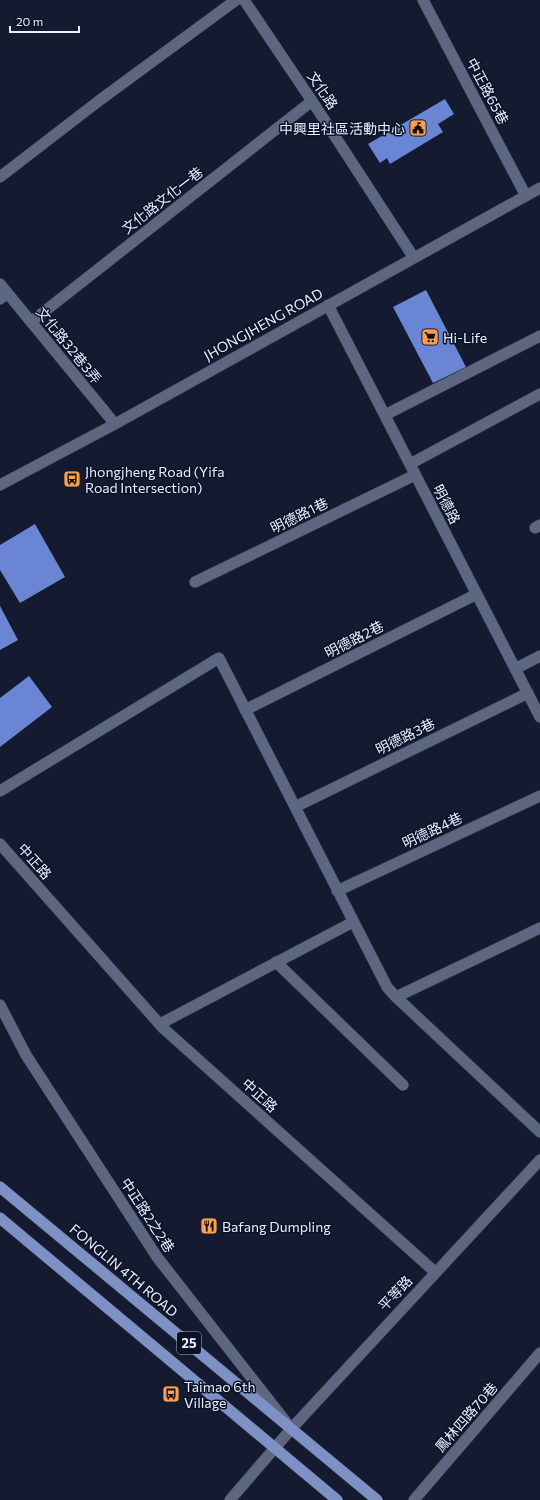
<svg xmlns="http://www.w3.org/2000/svg" width="540" height="1500" viewBox="0 0 540 1500" font-family="Commissioner,'Noto Sans TC',sans-serif">
  <style>
    .building { fill: #6a85d3 }
    .lines { fill: none; stroke-linecap: round; stroke-linejoin: round }
    .service-casing { stroke: #303446; stroke-width: 12 }
    .minor-casing { stroke: #303446; stroke-width: 12 }
    .primary-casing { stroke: #303446; stroke-width: 12 }
    .service { stroke: #5d6782; stroke-width: 11 }
    .minor { stroke: #5d6782; stroke-width: 11 }
    .primary { stroke: #7d91c5; stroke-width: 11 }
    .labels { text-anchor: middle; dominant-baseline: central; stroke-width: 3; stroke-linejoin: round; paint-order: stroke }
    .shield { fill: #0b1227; stroke: #a6adbe; stroke-width: 1 }
    .shield-label { font-size: 13px; font-weight: bold; fill: #e8efff }
    .street-label { font-size: 14px; fill: #e8efff; stroke: #0b1227 }
    .poi-label { font-size: 14px; fill: #e8efff; stroke: #0b1227; text-anchor: start }
  </style>
  <rect width="100%" height="100%" fill="#141b31"/>
  <path class="building" d="M445 99 454 114 438 124 443 132 390 164 387 158 380 163 368 144Z
    M426 290 466 367 433 383 393 307Z
    M35 524 65 577 20 603 0 570V545Z
    M0 606 18 640 0 650Z
    M29 676 52 707 0 747V698Z"/>
  <g class="lines">
    <g class="service-casing">
      <path id="service" d="M0 299 7 293"/>
    </g>
    <g class="minor-casing">
      <path id="minor" d="M244 0 312 101 414 258
        M423 0 526 196
        M0 177 100 100 236 0
        M0 284 115 424
        M328 305 540 717
        M31 322 312 101
        M385 415 540 336
        M410 464 540 394
        M0 485 115 424 540 188
        M535 528 540 525
        M195 582 415 475
        M515 669 540 656
        M245 710 477 594
        M0 791 219 658 387 987 396 997 540 1132
        M295 807 528 693
        M0 844 163 1028 435 1272
        M337 891 540 796
        M276 962 403 1085
        M396 997 540 928
        M0 1005 26 1055 157 1257 286 1422
        M160 1024 353 922
        M230 1500 292 1428 540 1160
        M414 1500 540 1353"/>
    </g>
    <g class="primary-casing">
      <path id="primary" d="M0 1187 377 1500
        M0 1218 337 1500"/>
    </g>
    <use href="#service" class="service"/>
    <use href="#minor" class="minor"/>
    <use href="#primary" class="primary"/>
  </g>
  <defs>
    <g id="civic-square" transform="scale(0.9)"><rect x="-9" y="-9" width="18" height="18" rx="4" fill="#fb9e50" stroke="#0b1227"/><path d="M-.6-6.5H3V-4.5H.6V-3L4-1V1h2V6H-6V1h2V-1L-.6-3ZM-1.2 2.5V6h2.4V2.5Z" fill="#111"/></g>
    <g id="supermarket-square" transform="scale(0.9)"><rect x="-9" y="-9" width="18" height="18" rx="4" fill="#fb9e50" stroke="#0b1227"/><path d="M-6-5.5h2.5l.6 2H6L4.5 2H-2.5L-4.4-4H-6ZM-1.5 3.2a1.3 1.3 0 1 0 .1 0ZM3 3.2a1.3 1.3 0 1 0 .1 0Z" fill="#111"/></g>
    <g id="bus-square" transform="scale(0.9)"><rect x="-9" y="-9" width="18" height="18" rx="4" fill="#fb9e50" stroke="#0b1227"/><path d="M-5-6H5V4H4V6H2V4H-2V6H-4V4H-5ZM-3.5-4V0h7V-4ZM-3.5 1.2v1.5H-2V1.2ZM2 1.2v1.5H3.5V1.2Z" fill="#111"/></g>
    <g id="restaurant-square" transform="scale(0.9)"><rect x="-9" y="-9" width="18" height="18" rx="4" fill="#fb9e50" stroke="#0b1227"/><path d="M-5-6h1v4h1v-4h1v4h1v-4h1v5L-1.5 .5V6h-2V.5L-5-1ZM5-6V6H3V1.5H1.5Q1.5-4 5-6Z" fill="#111"/></g>
  </defs>
  <g fill-rule="evenodd">
    <use href="#civic-square" x="418" y="128"/>
    <use href="#supermarket-square" x="430" y="337"/>
    <use href="#bus-square" x="72" y="479"/>
    <use href="#restaurant-square" x="209" y="1226"/>
    <use href="#bus-square" x="171" y="1394"/>
  </g>
  <g class="labels">
    <rect class="shield" x="177" y="1332" width="24" height="22" rx="3"/>
    <g class="shield-label">
      <text x="189" y="1343">25</text>
    </g>
    <g class="street-label">
      <text transform="translate(323 90) rotate(56)">文化路</text>
      <text transform="translate(488 91) rotate(62)">中正路65巷</text>
      <text transform="translate(162 200) rotate(-38)">文化路文化一巷</text>
      <text transform="translate(263 324) rotate(-29)">JHONGJHENG ROAD</text>
      <text transform="translate(69 345) rotate(51)">文化路32巷3弄</text>
      <text transform="translate(447 504) rotate(63)">明德路</text>
      <text transform="translate(299 515) rotate(-26)">明德路1巷</text>
      <text transform="translate(354 639) rotate(-27)">明德路2巷</text>
      <text transform="translate(405 736) rotate(-26)">明德路3巷</text>
      <text transform="translate(432 830) rotate(-25)">明德路4巷</text>
      <text transform="translate(35 861) rotate(48)">中正路</text>
      <text transform="translate(260 1095) rotate(42)">中正路</text>
      <text transform="translate(148 1215) rotate(57)">中正路2之2巷</text>
      <text transform="translate(124 1270) rotate(40)">FONGLIN 4TH ROAD</text>
      <text transform="translate(395 1293) rotate(-47)">平等路</text>
      <text transform="translate(466 1417) rotate(-49)">鳳林四路70巷</text>
    </g>
    <g class="poi-label">
      <text x="405" y="128" text-anchor="end">中興里社區活動中心</text>
      <text x="443" y="337">Hi-Life</text>
      <text x="85" y="471">Jhongjheng Road (Yifa<tspan x="85" dy="16">Road Intersection)</tspan></text>
      <text x="222" y="1226">Bafang Dumpling</text>
      <text x="184" y="1386">Taimao 6th<tspan x="184" dy="16">Village</tspan></text>
    </g>
  </g>
  <path d="M10 26v6h69v-6" fill="none" stroke="#e8efff" stroke-width="2"/>
  <text x="16" y="26" font-size="12" fill="#e8efff" stroke="#0b1227" stroke-width="3" paint-order="stroke">20 m</text>
</svg>
